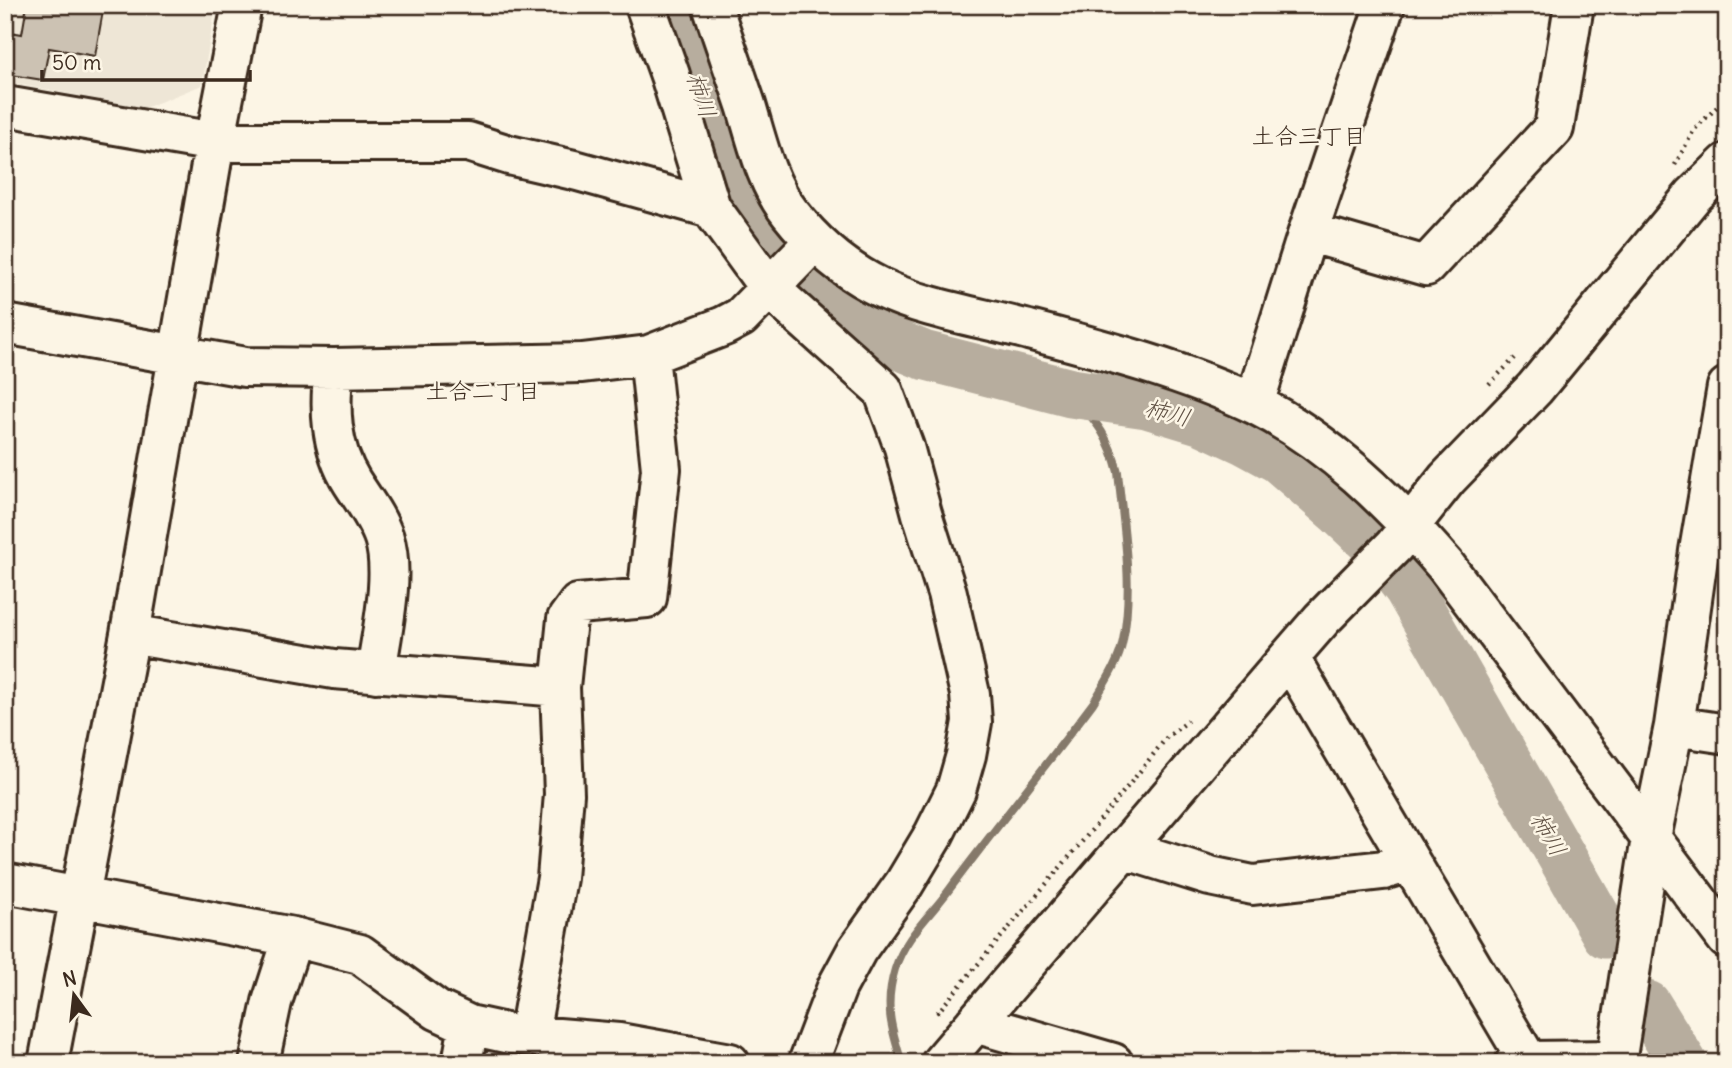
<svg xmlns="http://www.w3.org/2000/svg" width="1732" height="1068" viewBox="0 0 1732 1068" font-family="Delius,'Klee One',sans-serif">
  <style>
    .built { fill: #eee6d6 }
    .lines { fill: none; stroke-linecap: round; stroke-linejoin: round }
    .stream { stroke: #85796b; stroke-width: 8 }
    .river { stroke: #b7ad9e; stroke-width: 49 }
    .building { fill: #ccc2b3; stroke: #3b2a1e; stroke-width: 2 }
    .minor-casing { stroke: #3b2a1e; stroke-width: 44 }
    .path { stroke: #3b2a1e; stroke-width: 4.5; stroke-dasharray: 2 5; stroke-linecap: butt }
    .minor { stroke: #fcf5e5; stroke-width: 38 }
    .labels { text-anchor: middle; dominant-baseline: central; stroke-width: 5; stroke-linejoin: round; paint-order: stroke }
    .water-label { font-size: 23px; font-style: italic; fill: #605144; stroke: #fcf5e5 }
    .neighbourhood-label { font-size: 23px; fill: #3b2a1e; stroke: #fcf5e5 }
  </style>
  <rect width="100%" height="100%" fill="#fcf5e5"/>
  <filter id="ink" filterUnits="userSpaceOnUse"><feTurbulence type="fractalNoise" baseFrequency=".0143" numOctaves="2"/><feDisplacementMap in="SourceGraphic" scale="14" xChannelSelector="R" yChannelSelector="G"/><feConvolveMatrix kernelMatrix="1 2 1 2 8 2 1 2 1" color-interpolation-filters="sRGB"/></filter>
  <g filter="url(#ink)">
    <path class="built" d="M5 5H216L202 85 145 108 5 82Z"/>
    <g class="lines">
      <path class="stream" d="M902 1063C891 1028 884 1005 895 969 905 937 930 916 949 890 996 827 1046 766 1093 703 1105 683 1119 663 1123 640 1134 586 1123 526 1118 472 1109 435 1095 421 1071 393"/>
      <path class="river" d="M673 5 726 169 741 201 766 241 800 281 822 301 849 320 882 338 923 355 1071 393 1147 404 1203 421 1244 440 1279 459 1339 511 1375 545 1408 588 1606 934
        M1647 1005 1683 1063"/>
    </g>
    <path class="building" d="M27 5H104L95 56 49 48 43 80 5 74V31L22 34Z"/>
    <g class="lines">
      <g class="minor-casing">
        <path id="minor" d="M645 5 670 75 711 208
          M712 5C723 39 735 72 746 105 757 141 766 183 790 213 859 300 924 304 1025 329 1101 349 1186 371 1256 405 1330 442 1391 503 1445 565L1727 939
          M5 106 215 142H468L509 155 578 171 711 208 769 288 883 390 904 447 922 514 947 593 970 694 972 722 966 755 956 790 934 834 904 884 857 950 837 987 808 1063
          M1308 232 1426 266 1554 128 1574 5
          M5 324 245 367 334 368 582 363 649 355 724 326 741 317 802 254 817 244
          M334 368C329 407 330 447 352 482 364 501 377 517 384 538 396 575 381 635 376 673
          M1254 404 1308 232 1385 5
          M130 634 334 669 560 687
          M1289 657 1528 1061
          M1674 726 1727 734
          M1124 849 1210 876 1253 885 1383 870 1409 862
          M5 883 293 937 360 954 437 1010 469 1025 510 1034 619 1043 730 1063
          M975 1023 1113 1063
          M529 1035 557 878 564 794 560 687 567 619 578 604 647 598 661 469 649 355
          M48 1063 130 634 215 142 242 5
          M259 1063 272 1002 293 937
          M462 1063 469 1025
          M941 1063 1270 679 1322 619 1394 546 1447 479 1535 388 1693 196 1727 163
          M1515 1063 1528 1061 1616 1060
          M1616 1063 1651 838 1674 726 1699 551 1727 387"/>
      </g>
      <path class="path" d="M1675 165 1694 130 1727 97
        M1489 384 1515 358
        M939 1013 938 1012C1014 920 1094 831 1167 737L1188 721"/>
      <use href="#minor" class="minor"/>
    </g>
  </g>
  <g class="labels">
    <g class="water-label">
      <text transform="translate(702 95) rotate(72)">柿川</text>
      <text transform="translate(1168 412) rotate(15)">柿川</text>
      <text transform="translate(1549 834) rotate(60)">柿川</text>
    </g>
    <g class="neighbourhood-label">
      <text x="1309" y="135">土合三丁目</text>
      <text x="483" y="390">土合二丁目</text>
    </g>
  </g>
  <rect width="1732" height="1068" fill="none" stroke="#fcf5e5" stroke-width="28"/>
  <rect x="14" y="14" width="1704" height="1040" fill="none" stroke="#3b2a1e" stroke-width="2.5" filter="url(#ink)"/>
  <g transform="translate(74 995) rotate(345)" stroke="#fcf5e5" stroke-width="5" paint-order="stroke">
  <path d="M0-5L12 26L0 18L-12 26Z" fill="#3b2a1e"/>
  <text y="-10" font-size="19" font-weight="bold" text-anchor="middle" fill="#3b2a1e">N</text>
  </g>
  <path d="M42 70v10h208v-10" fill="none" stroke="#3b2a1e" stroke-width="3.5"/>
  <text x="52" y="70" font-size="21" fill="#3b2a1e" stroke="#fcf5e5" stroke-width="5" paint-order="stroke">50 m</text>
</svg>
